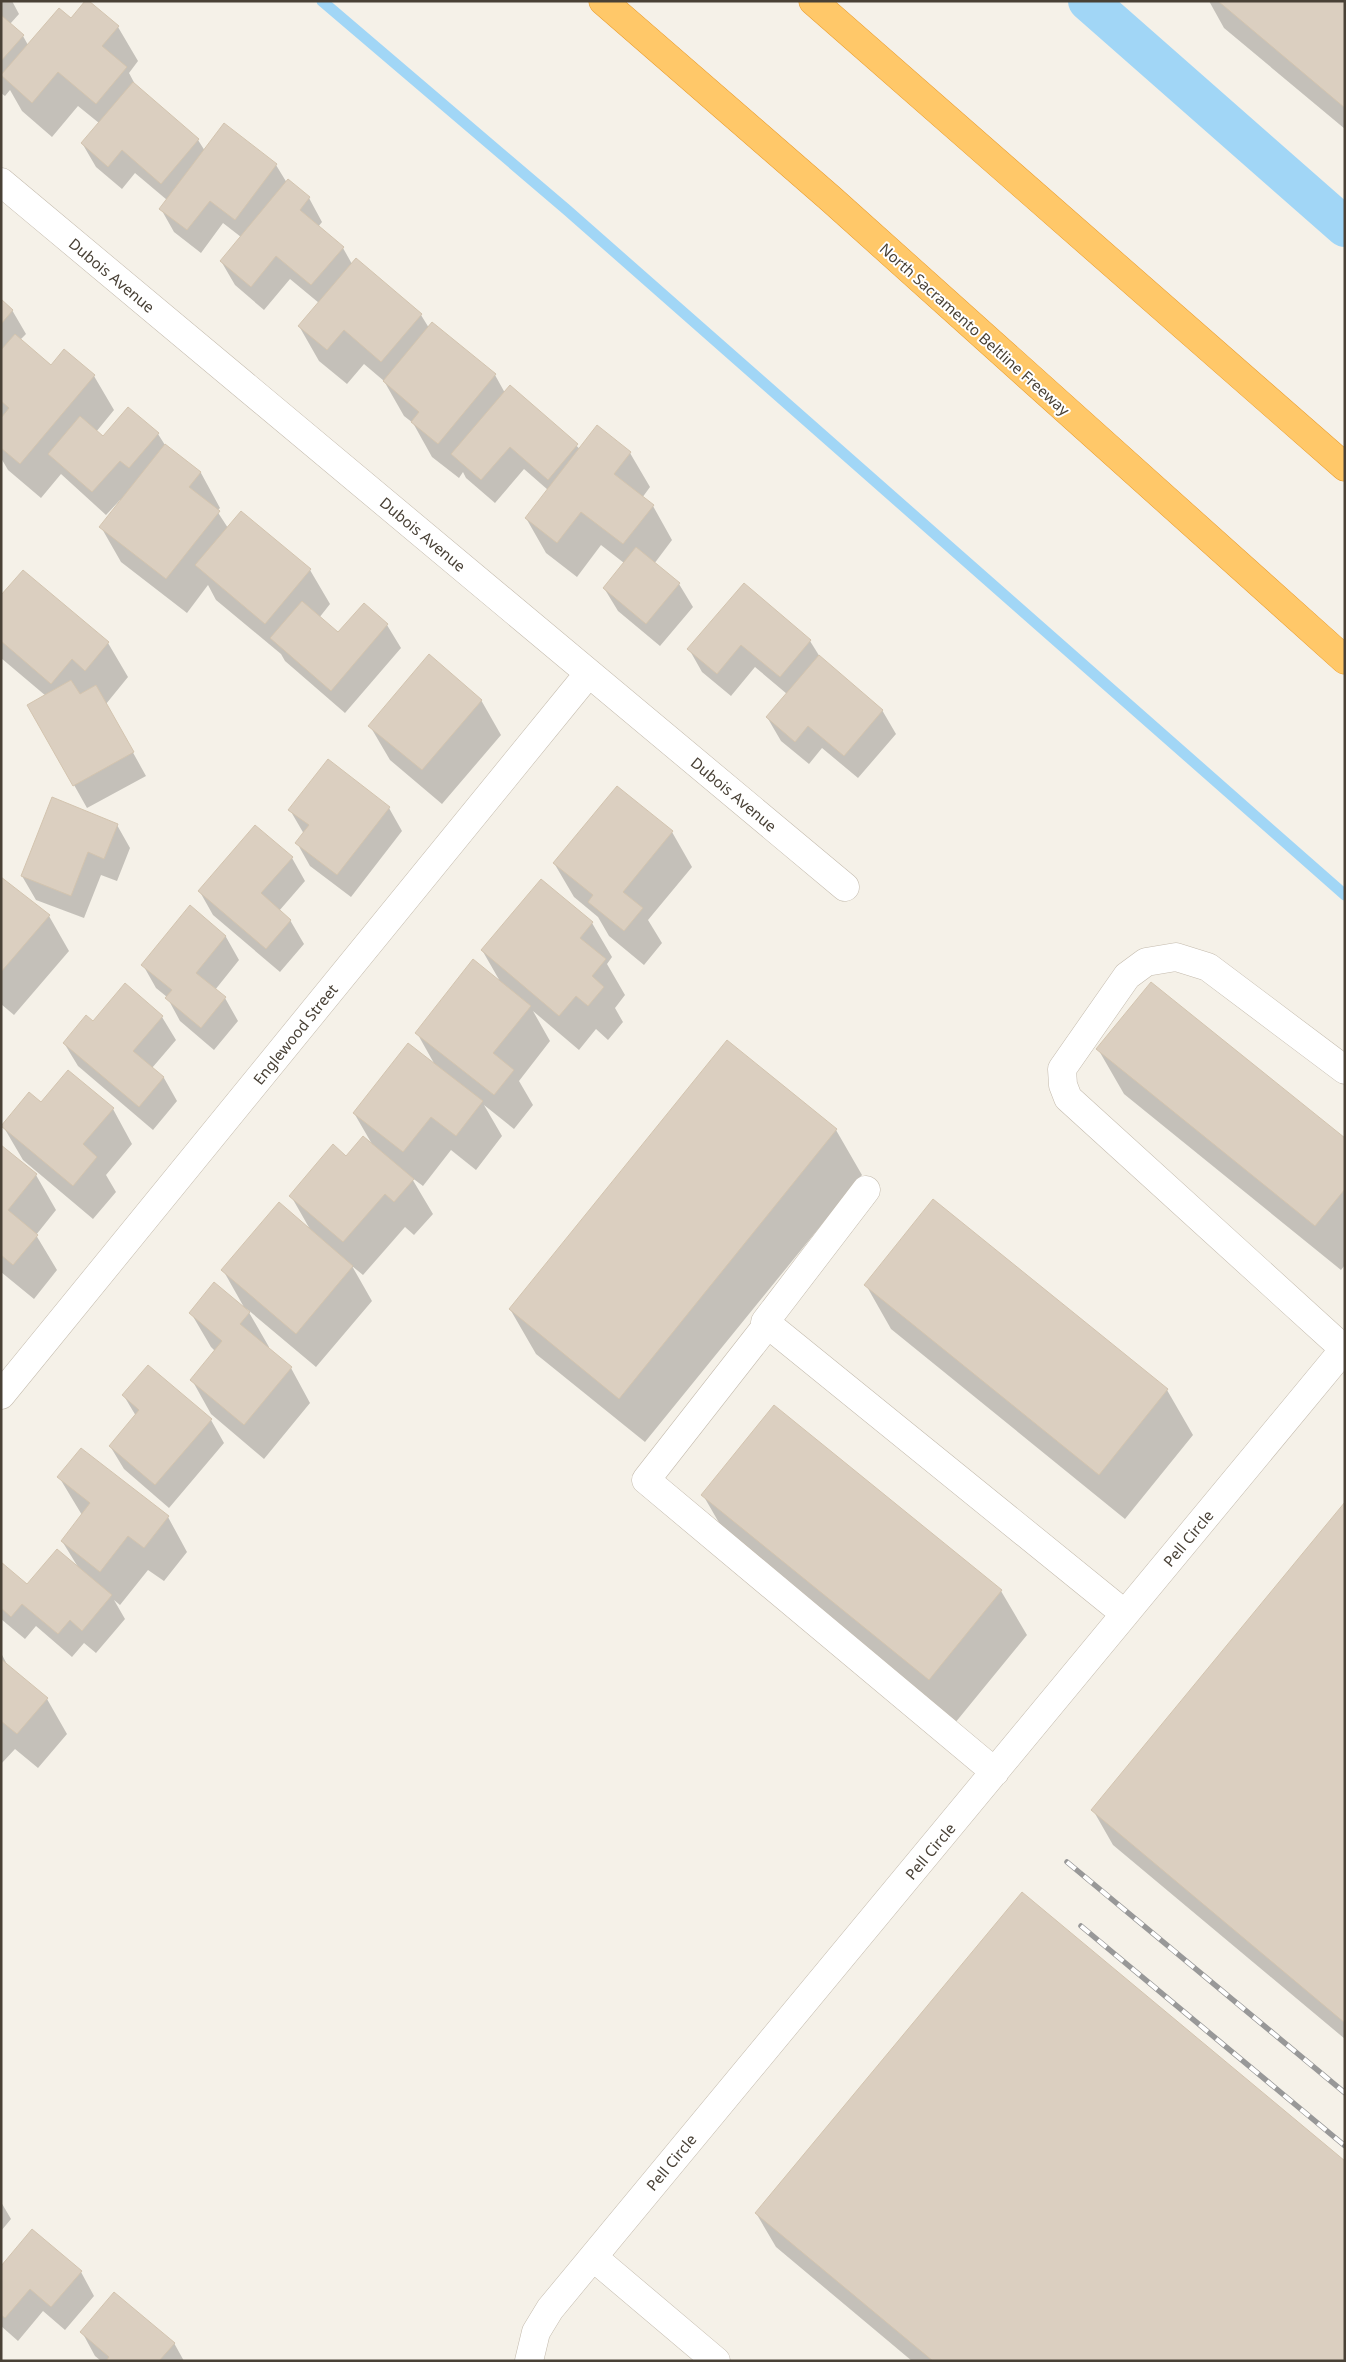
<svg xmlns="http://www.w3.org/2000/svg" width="1346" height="2362" viewBox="0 0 1346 2362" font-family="'Noto Sans',sans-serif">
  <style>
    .shadow { fill: #0003 }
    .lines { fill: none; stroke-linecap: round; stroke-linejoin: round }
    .stream { stroke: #a1d6f6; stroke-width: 11 }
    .canal { stroke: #a1d6f6; stroke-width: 40 }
    .building { fill: #dbcfc0; stroke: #d3c4af }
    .minor-casing { stroke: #c4bbad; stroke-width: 29 }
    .highway-casing { stroke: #e99d2f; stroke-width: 29 }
    .minor { stroke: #fff; stroke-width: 28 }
    .highway { stroke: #ffc869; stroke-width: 28 }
    .rail-casing { stroke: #989898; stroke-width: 5.5 }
    .rail { stroke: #fff; stroke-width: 4; stroke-dasharray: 11; stroke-linecap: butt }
    .labels { text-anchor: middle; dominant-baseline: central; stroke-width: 4; stroke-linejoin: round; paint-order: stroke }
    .street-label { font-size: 15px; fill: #494136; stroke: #fff }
  </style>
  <rect width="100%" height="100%" fill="#f5f1e8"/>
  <path class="shadow" d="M1 1H12L19 14 10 24 23 36 28 45 71 19 87 1 118 27 138 61 129 73 137 88 198 140 205 151 276 165 287 183 309 198 322 222 318 227 343 248 352 264 356 259 421 315 429 328 495 375 505 393 510 387 580 449 630 453 650 487 642 498 653 506 672 540 654 564 679 584 693 607 660 646 618 611 604 588 624 563 601 545 577 577 546 553 526 518 548 490 524 469 495 503 466 478 463 472 459 478 432 457 413 423 404 416 384 381 364 364 347 384 319 361 299 326 319 303 290 279 264 310 235 285 221 261 241 237 223 223 201 253 174 232 161 209 167 200 135 173 122 189 96 167 82 143 99 123 78 106 52 137 22 111 10 90 5 96 1 93Z
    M1209 1H1345V129L1224 28Z
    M1 301 12 310 26 334 20 340 52 366 94 376 114 410 96 432 103 438 128 408 158 434 165 445 201 473 220 508 217 511 228 528 310 570 330 604 319 618 338 634 364 605 387 625 401 648 345 713 285 661 281 654 216 600 208 585 187 613 121 562 101 527 122 501 120 500 106 515 61 474 41 498 8 470 1 458Z
    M744 584 810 641 820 657 882 710 896 734 858 778 822 748 809 764 781 741 767 717 787 694 755 667 731 696 702 672 689 649Z
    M1 597 108 643 128 677 106 704 146 776 87 808 29 705 46 696 1 658Z
    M481 700 501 735 442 804 390 760 370 726Z
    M389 808 402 831 351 897 310 866 297 843 304 834 290 810Z
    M117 825 130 848 117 881 101 875 84 918 36 900 22 876Z
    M672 832 692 867 648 920 662 943 644 965 609 936 598 917 574 897 554 863Z
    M292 858 305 881 279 911 290 920 304 944 280 972 213 915 200 892Z
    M1 878 49 916 69 951 14 1015 1 1004Z
    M190 907 226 937 239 960 215 990 225 998 238 1021 214 1050 180 1021 167 997 156 988 143 965Z
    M592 923 612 957 607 964 625 995 615 1008 623 1022 608 1040 596 1029 579 1050 533 1011 550 1041 519 1081 533 1105 514 1129 484 1105 502 1136 476 1170 451 1150 423 1186 411 1177 433 1214 414 1235 405 1227 363 1275 352 1266 372 1301 316 1367 247 1309 269 1347 268 1349 291 1368 310 1403 264 1459 211 1414 192 1380 215 1351 211 1347 191 1313 245 1309 223 1270 311 1231 291 1196 346 1158 372 1144 354 1113 435 1065 417 1033 501 983 482 950Z
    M162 1017 176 1040 152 1068 164 1078 177 1101 153 1130 78 1066 64 1043 93 1022Z
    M727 1042 836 1130 862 1175 645 1442 536 1354 510 1309Z
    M1098 1049 1345 1140V1265L1341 1270 1124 1094Z
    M41 1104 113 1109 132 1144 106 1175 116 1192 93 1219 23 1160 3 1126Z
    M1 1146 36 1175 56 1210 36 1235 57 1270 34 1299 1 1272Z
    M866 1285 1167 1390 1193 1435 1125 1519 891 1329Z
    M124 1396 211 1420 224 1443 169 1508 124 1469 110 1446 136 1416Z
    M59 1477 168 1517 187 1552 164 1581 148 1570 120 1605 114 1600 125 1619 96 1653 84 1643 72 1657 36 1626 25 1639 1 1619V1564L27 1585 78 1567 62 1541 82 1515Z
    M703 1495 1001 1591 1027 1635 955 1723 729 1540Z
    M1345 1504V2039L1113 1845 1093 1810Z
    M1 1653 9 1668 47 1699 67 1734 38 1768 15 1749 1 1764Z
    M1 2202 11 2219 1 2231Z
    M756 2213 1345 2361H912L776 2247Z
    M1 2268 81 2272 94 2296 65 2330 43 2311 18 2341 1 2326Z
    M82 2332 174 2343 184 2361H101L95 2356Z"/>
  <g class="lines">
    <path class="stream" d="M322 1 567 210 1345 895"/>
    <path class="canal" d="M1088 1 1345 227"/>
  </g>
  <path class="building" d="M85 1H89L119 26 102 46 127 67 96 104 58 72 32 103 1 75 59 8 71 18Z
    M1218 1H1345V108Z
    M1 15 24 35 1 61Z
    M133 82 199 139 161 184 122 150 108 167 81 143Z
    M224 123 277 164 235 220 210 201 187 230 159 209Z
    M288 179 310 197 300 210 344 247 311 285 276 256 251 287 220 261Z
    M356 258 422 314 381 362 344 330 327 350 298 326Z
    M1 299 13 310 1 324Z
    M432 322 496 374 438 444 411 422 419 412 383 381Z
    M15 334 51 365 64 349 95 375 20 464 1 448V418L9 408 1 401V350Z
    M510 385 578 444 548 480 510 447 481 480 451 454Z
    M128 407 159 433 129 468 120 461 92 492 48 454 80 416 103 436Z
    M597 425 631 452 614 474 654 505 623 544 581 512 557 543 525 518Z
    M165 444 201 472 189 487 220 511 166 579 99 527Z
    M241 511 311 569 265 624 195 565Z
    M636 547 680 583 646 624 603 588Z
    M23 570 109 642 85 671 72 659 51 684 1 641V595Z
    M744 583 811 640 780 677 741 645 717 674 687 649Z
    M302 601 338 632 364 603 388 624 331 691 270 638Z
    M429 654 482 700 422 770 368 726Z
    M819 655 883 710 844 756 808 726 795 742 766 717Z
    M71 680 80 694 96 685 134 752 73 786 27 705Z
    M328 759 390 807 337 875 295 843 309 825 288 810Z
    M617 786 673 831 623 892 643 908 624 931 588 902 593 895 553 863Z
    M52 797 118 824 104 859 88 852 71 896 21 876Z
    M255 825 293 857 261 893 291 920 266 949 198 891Z
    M1 877 50 915 1 972Z
    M541 879 593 922 580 938 606 959 592 976 604 987 588 1006 576 996 559 1016 481 950Z
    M190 905 226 936 196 973 226 997 201 1028 165 998 172 990 141 965Z
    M473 959 531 1006 493 1053 514 1070 494 1095 415 1033Z
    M1151 982 1345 1138V1189L1315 1226 1096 1049Z
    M125 983 163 1016 133 1051 164 1077 139 1107 63 1043 86 1015 93 1021Z
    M727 1040 837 1129 619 1399 509 1309Z
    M408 1043 483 1101 456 1136 431 1117 403 1152 353 1113Z
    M68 1070 114 1108 83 1144 97 1157 73 1186 1 1126 29 1092 41 1102Z
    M363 1136 414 1179 394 1202 385 1194 343 1242 289 1196 333 1144 346 1156Z
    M1 1145 37 1174 8 1210 38 1235 13 1265 1 1255Z
    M933 1199 1168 1389 1099 1475 864 1285Z
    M279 1202 353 1266 296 1334 221 1270Z
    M214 1282 250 1312 240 1324 292 1367 244 1425 190 1380 222 1341 189 1313Z
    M148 1365 212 1419 155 1485 109 1446 139 1410 122 1395Z
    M774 1405 1002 1590 929 1680 701 1495Z
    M81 1448 169 1516 144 1548 128 1536 100 1572 61 1541 90 1503 57 1477Z
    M1345 1502V2023L1091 1810Z
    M57 1549 112 1595 82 1631 70 1620 58 1634 22 1604 11 1617 1 1608V1562L27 1584Z
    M1 1659 48 1698 17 1734 1 1721Z
    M1022 1892 1345 2161V2361H933L755 2213Z
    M32 2229 82 2271 51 2307 30 2289 5 2318 1 2315V2266Z
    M114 2292 175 2343 159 2361H106L109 2357 80 2332Z"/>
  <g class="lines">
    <g class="minor-casing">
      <path id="minor" d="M1 182 845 887
        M866 1190 765 1322 1125 1614
        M768 1324 646 1480 995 1772
        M1344 1349 1068 1098 1063 1085 1062 1069 1127 976 1146 962 1176 957 1208 967 1345 1070
        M1 1395 589 673
        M593 2257 716 2361
        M529 2361 536 2332 550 2309 1345 1348"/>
    </g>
    <g class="highway-casing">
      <path id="highway" d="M603 1 831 199 1345 660
        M813 1 1345 467"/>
    </g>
    <use href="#minor" class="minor"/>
    <use href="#highway" class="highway"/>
    <g class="rail-casing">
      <path id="rail" d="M1067 1862 1345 2093
        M1081 1926 1345 2146"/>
    </g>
    <use href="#rail" class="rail"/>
  </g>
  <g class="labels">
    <g class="street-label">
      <text transform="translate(112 275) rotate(40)">Dubois Avenue</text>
      <text transform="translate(975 329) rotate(42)">North Sacramento Beltline Freeway</text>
      <text transform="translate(423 534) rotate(40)">Dubois Avenue</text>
      <text transform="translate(734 794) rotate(40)">Dubois Avenue</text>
      <text transform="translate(295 1034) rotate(-51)">Englewood Street</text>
      <text transform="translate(1188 1538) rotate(-50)">Pell Circle</text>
      <text transform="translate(930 1851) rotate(-50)">Pell Circle</text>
      <text transform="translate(671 2162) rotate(-50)">Pell Circle</text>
    </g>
  </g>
  <rect width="1346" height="2362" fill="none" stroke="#494136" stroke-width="5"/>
</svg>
